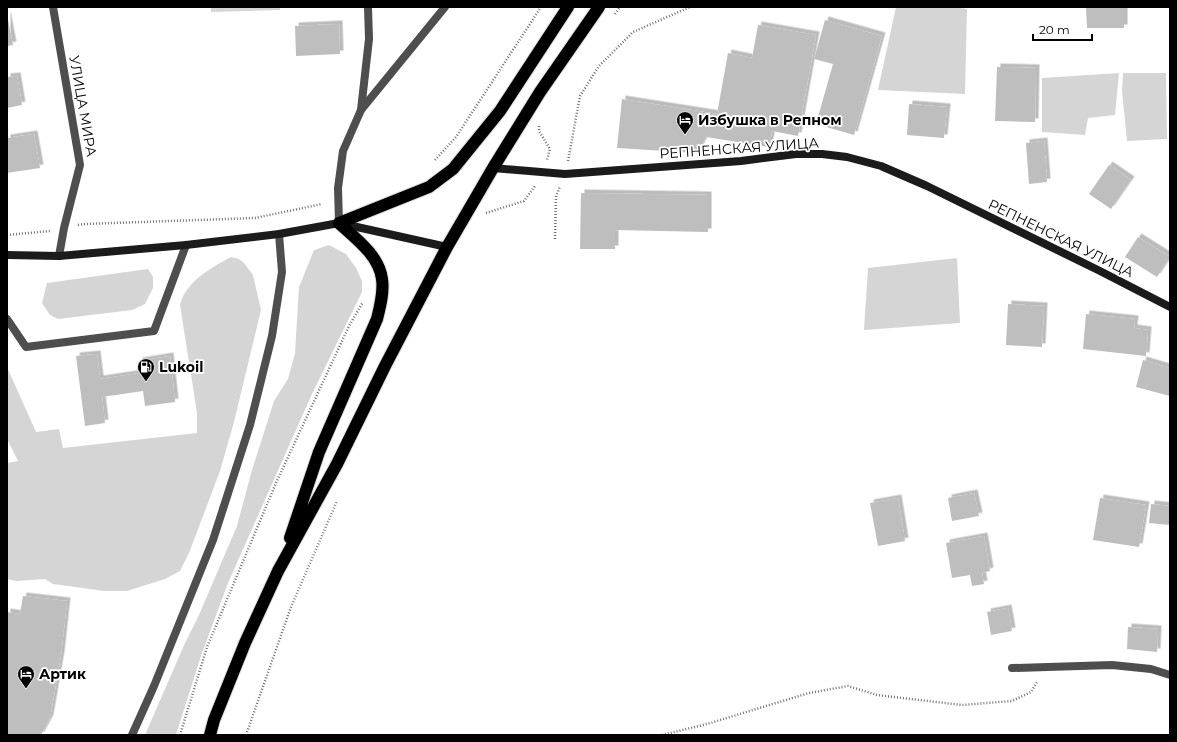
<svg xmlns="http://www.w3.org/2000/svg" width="1177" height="742" viewBox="0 0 1177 742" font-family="Montserrat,sans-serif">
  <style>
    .green { fill: #d5d5d5 }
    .building { fill: #bebebe; filter: url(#shadow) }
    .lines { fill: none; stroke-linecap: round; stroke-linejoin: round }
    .highway-casing { stroke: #dbdbdb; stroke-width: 14 }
    .path { stroke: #707070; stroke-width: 2.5; stroke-dasharray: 1 2; stroke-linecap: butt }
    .lane { stroke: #4e4e4e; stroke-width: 8 }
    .street { stroke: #4e4e4e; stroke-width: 8 }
    .secondary { stroke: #1b1b1b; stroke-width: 8 }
    .highway { stroke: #000; stroke-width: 12 }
    .labels { text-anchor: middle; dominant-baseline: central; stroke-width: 3.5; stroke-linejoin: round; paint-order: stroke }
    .street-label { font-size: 14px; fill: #000; stroke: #fff }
    .poi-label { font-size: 14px; font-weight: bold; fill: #000; stroke: #fff; text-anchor: start }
  </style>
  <defs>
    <filter id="shadow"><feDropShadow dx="3.5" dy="-3.5" stdDeviation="0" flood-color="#0004"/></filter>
  </defs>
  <rect width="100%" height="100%" fill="#fff"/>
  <path class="green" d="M211 7H280V10L211 12Z
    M896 7H951L967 9 965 94 878 90Z
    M1119 73 1115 115 1088 118 1085 135 1042 132V78Z
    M1123 73H1166L1167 139 1127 141 1122 91Z
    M329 245 346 254 356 268 362 281V292L312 394 228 583 201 656 176 735H145L185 643 199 615 237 526 252 470 274 401 288 379 295 353 299 287 314 250Z
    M231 257 239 259 244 263 253 275 261 310 234 422 220 471 189 553 180 571 165 579 127 591H104L68 586 53 584 45 579 16 581 7 579V463L18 461 7 439V367L36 432 59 429 63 448 197 433V413L180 305C186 281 211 268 231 257Z
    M957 258 960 323 864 330 868 268Z
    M148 269 153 277V288L145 304 132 310 58 319 50 315 42 303 47 283Z"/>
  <path class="building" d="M1086 7H1124V28H1087Z
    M7 14 13 45 7 46Z
    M825 20 882 36 854 135 816 124 833 64 814 59Z
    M339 24 340 54 296 56 295 26Z
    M758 25 816 35 798 136 772 131 769 147 706 137 697 153 617 148 622 99 717 114 728 53 752 58Z
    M997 67 1036 68 1035 122 995 121Z
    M17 76 22 105 7 108V77Z
    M909 104 947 107 944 138 907 135Z
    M34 134 40 168 7 173V138Z
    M1044 141 1047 182 1029 184 1026 143Z
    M1109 165 1131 180 1111 209 1089 194Z
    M581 193 708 195V232L615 230V249H580Z
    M1138 237 1170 257 1157 277 1125 257Z
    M1008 304 1044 306 1042 347 1006 345Z
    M1086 314 1135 319 1134 328 1148 330 1146 356 1083 349Z
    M97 354 100 379 140 373 139 361 170 356 175 402 145 406 143 391 102 397 105 423 85 426 76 356Z
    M1143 360 1170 368V396L1136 387Z
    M974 493 979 516 952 521 948 498Z
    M898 498 905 541 878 546 870 503Z
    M1100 498 1146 505 1139 547 1093 540Z
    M1151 504 1170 506V525L1149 523Z
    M984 536 990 571 982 573 984 584 972 586 970 575 952 578 946 543Z
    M23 596 67 601 61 655 50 718 41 735H7V612L20 614Z
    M1008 608 1012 631 991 635 987 612Z
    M1128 627 1158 629 1157 652 1127 649Z"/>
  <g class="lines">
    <g class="highway-casing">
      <path id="highway" d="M290 538 319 452 377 319C380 307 384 292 382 279 379 255 355 238 339 223L429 187 453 169 500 111 568 7
        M210 735 214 720 245 643 278 571 337 464 385 366 447 247 493 168 540 92 599 7"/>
    </g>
    <path class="path" d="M615 14 620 7
      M539 126V131L550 149 547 160
      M435 160 456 137 541 7
      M568 161 580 96 599 66 633 32 690 7
      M486 213 524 201 535 186
      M78 225 85 224 255 218 322 204
      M7 235 50 231
      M555 239 556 197 560 186
      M180 735 207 647 276 483 349 326 363 302
      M246 735 291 607 337 501
      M662 735 707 724 809 693 848 686 877 695 962 705 1012 701 1031 692 1037 682"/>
    <path class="lane" d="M361 110 445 7
      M7 319 26 347 154 331 186 245"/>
    <path class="street" d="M53 7 80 165 64 228 59 256
      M339 223 338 188 343 151 361 110 369 39 368 7
      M1012 668 1112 665 1151 669 1170 675
      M132 735 154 686 213 540 250 425 272 336 282 272 279 234"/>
    <path class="secondary" d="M493 168 565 174 741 161 796 154H822L847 157 881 166 927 186 1100 271 1170 307
      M7 255 59 256 186 245 279 234 339 223 447 247"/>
    <use href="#highway" class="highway"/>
  </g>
  <defs>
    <g id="hotel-pin" transform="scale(0.9)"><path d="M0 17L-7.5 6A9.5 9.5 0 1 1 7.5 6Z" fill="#000" stroke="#fff"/><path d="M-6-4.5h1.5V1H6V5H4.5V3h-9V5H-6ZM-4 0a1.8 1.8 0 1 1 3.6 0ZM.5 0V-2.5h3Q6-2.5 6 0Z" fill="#fff"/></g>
    <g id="fuel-pin" transform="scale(0.9)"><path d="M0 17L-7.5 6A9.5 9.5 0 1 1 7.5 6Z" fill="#000" stroke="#fff"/><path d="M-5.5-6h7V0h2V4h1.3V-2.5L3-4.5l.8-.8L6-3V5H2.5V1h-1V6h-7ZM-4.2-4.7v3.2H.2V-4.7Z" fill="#fff"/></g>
  </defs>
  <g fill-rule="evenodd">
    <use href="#hotel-pin" x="685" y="120"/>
    <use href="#fuel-pin" x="146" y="367"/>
    <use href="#hotel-pin" x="26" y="674"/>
  </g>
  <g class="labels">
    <g class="street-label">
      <text transform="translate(83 106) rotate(80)">УЛИЦА МИРА</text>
      <text transform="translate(739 148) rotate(-4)">РЕПНЕНСКАЯ УЛИЦА</text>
      <text transform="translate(1061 238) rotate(26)">РЕПНЕНСКАЯ УЛИЦА</text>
    </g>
    <g class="poi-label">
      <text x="698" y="120">Избушка в Репном</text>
      <text x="159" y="367">Lukoil</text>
      <text x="39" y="674">Артик</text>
    </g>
  </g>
  <rect width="1177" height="742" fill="none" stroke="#000000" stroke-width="16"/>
  <path d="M1033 34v6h59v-6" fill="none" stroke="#000000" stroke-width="2"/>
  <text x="1039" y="34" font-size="12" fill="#000000" stroke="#ffffff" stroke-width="3" paint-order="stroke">20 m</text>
</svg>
